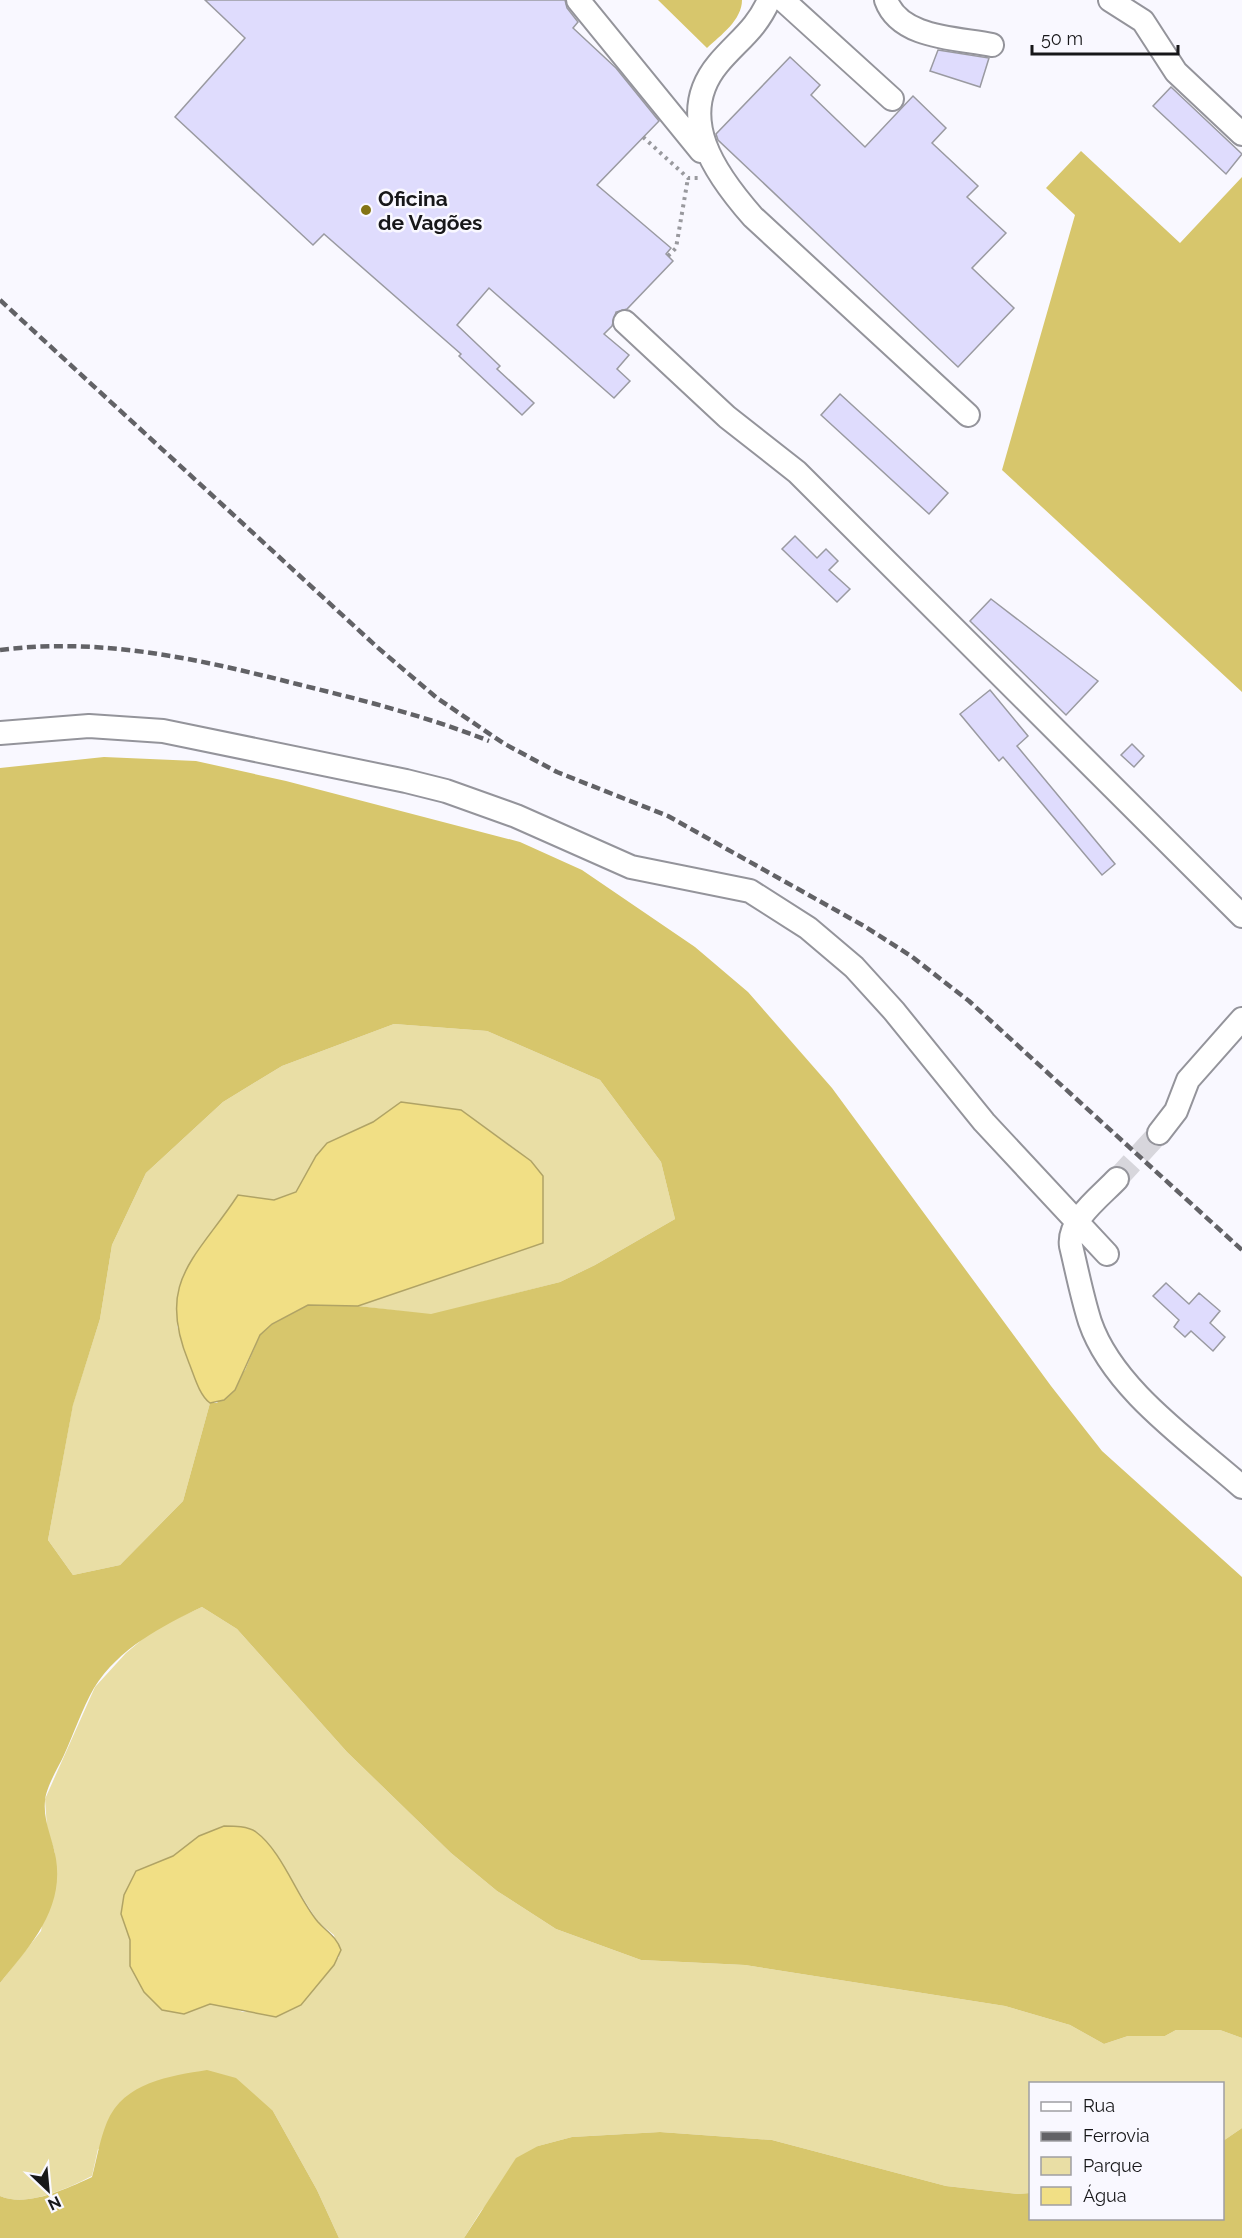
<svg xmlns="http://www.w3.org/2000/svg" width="1242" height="2238" viewBox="0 0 1242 2238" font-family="Raleway,sans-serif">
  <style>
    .green { fill: #e9dea5; fill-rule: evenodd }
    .forest { fill: #d7c66c; fill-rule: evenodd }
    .water { fill: #f1df85; stroke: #b0a365; stroke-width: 1.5 }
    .building { fill: #dfdcfd; stroke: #9a9aa1; stroke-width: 1.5 }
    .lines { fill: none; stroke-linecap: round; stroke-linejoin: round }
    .minor-tunnel { stroke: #d7d6dc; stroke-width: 22; stroke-dasharray: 22 11; stroke-linecap: butt }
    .minor-casing { stroke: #94949b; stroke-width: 26 }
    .path { stroke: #99999e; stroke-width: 4; stroke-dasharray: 3 4.5; stroke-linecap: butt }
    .minor { stroke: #fff; stroke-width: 22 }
    .rail { stroke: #626266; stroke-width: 4.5; stroke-dasharray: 9 4.5; stroke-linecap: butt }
    .poi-dot { fill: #837314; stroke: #f9f8ff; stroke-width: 2 }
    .labels { text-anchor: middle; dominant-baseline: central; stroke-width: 5; stroke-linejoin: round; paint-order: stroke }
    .poi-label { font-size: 21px; font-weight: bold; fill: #171719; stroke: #f9f8ff; text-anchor: start }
  </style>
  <rect width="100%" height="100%" fill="#f9f8ff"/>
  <path class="green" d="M394 1024 487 1031 600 1080 661 1162 675 1219 595 1265 560 1282 431 1315 358 1306 543 1243 517 1150 461 1110 401 1102 373 1122 327 1143 296 1192 274 1200 238 1195 220 1222 177 1326 194 1377 210 1403 183 1501 120 1565 73 1575 48 1540 73 1404 100 1319 112 1245 146 1173 223 1102 282 1066Z
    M202 1607 237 1629 347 1752 451 1853 497 1891 556 1929 641 1960 745 1965 1005 2006 1070 2025 1104 2044 1128 2036H1165L1176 2030H1220L1242 2038V2128L1223 2141 1222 2084H1030V2193L1018 2194 946 2186 772 2140 660 2132 572 2137 538 2146 481 2211 464 2238H339L317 2190 273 2111 98 2149 92 2176C68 2188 27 2208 0 2196V1983L41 1931 55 1853 47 1828 45 1799 95 1687 126 1653 156 1628ZM224 1826 279 1860 318 1922 334 1935 339 1957 301 2005 243 2012 224 2005 210 2004 184 2014 130 1966V1940L121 1913 124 1895 136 1872 173 1856 199 1836Z"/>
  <path class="forest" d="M658 0H742C742 20 721 35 707 48Z
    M1081 151 1180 243 1242 177V692L1002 470 1075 215 1046 188Z
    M104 757 196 761 286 781 520 842 582 870 695 947 748 992 832 1088 1051 1386 1102 1451 1242 1577V2038L1220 2030H1176L1165 2036H1128L1104 2044 1070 2025 1005 2006 745 1965 641 1960 556 1929 497 1891 451 1853 347 1752 237 1629 202 1607C162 1626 119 1648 94 1688 82 1709 74 1733 64 1755 58 1768 46 1787 45 1801 43 1822 53 1839 56 1859 64 1910 30 1946 0 1983V768ZM394 1024 487 1031 600 1080 661 1162 675 1219 595 1265 560 1282 431 1314 358 1306 308 1305 272 1324 260 1335 245 1370 217 1403H210L183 1501 120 1565 73 1575 48 1540 73 1405 100 1319 112 1245 146 1173 223 1102 282 1066Z
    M207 2070 236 2078 273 2111 317 2190 339 2238H0V2196C27 2208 68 2188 92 2177 97 2158 100 2139 107 2122 124 2082 170 2076 207 2070Z
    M1242 2128V2238H464L516 2158 538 2146 572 2137 660 2132 772 2140 946 2186 1018 2194 1030 2193V2218H1222L1223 2141Z"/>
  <path class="water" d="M401 1102 461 1110 531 1161 543 1176V1243L358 1306 308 1305 272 1324 260 1335 235 1390 224 1400 210 1403C199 1395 194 1375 189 1363 155 1281 196 1259 238 1195L274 1200 296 1192 316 1156 327 1143 373 1122Z
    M224 1826C234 1826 248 1826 256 1832 282 1851 297 1897 318 1922 327 1932 336 1936 341 1950L334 1965 301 2005 276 2017 210 2004 184 2014 162 2010 144 1992 130 1966V1940L121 1914 124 1895 136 1871 173 1856 199 1836Z"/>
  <path class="building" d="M205 0H565L567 8 578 22 573 28 616 68 659 121 597 185 671 248 666 254 673 261 627 309 616 312 612 326 604 334 629 355 617 369 630 381 614 398 489 288 457 325 500 366 497 369 534 403 522 415 459 356 461 354 324 234 313 245 175 117 245 38Z
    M938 50 989 58 980 87 930 71Z
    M790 57 820 85 811 95 865 147 913 96 946 128 932 143 978 186 967 197 1006 233 972 268 1014 308 958 367 718 140 716 134Z
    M1171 87 1242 154 1226 174 1153 106Z
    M840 394 948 493 929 514 821 415Z
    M795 536 817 558 826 549 838 561 829 570 850 589 837 602 782 549Z
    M991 599 1098 681 1066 715 970 621Z
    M990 690 1028 736 1017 746 1115 864 1102 875 1003 757 999 761 960 714Z
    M1132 744 1144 756 1134 767 1121 755Z
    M1166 1283 1189 1304 1199 1293 1220 1311 1210 1323 1225 1337 1213 1351 1191 1331 1185 1337 1174 1327 1179 1320 1153 1296Z"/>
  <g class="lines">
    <path class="minor-tunnel" d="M1117 1179 1159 1133"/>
    <g class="minor-casing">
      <path id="minor" d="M578 0 701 151
        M769 0C756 30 737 41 718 64 674 117 716 175 753 217L968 415
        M783 0 892 99
        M886 0C900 39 958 38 992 45
        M1110 0 1143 21 1176 72 1242 134
        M625 322 727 417 797 472 1242 916
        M0 733 89 726 163 731 406 781 446 791 516 816 631 867 750 891 808 928 854 967 894 1011 984 1122 1107 1254
        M1159 1133 1176 1111 1188 1080 1242 1019
        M1117 1179C1101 1196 1067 1221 1071 1246 1077 1271 1082 1297 1090 1322 1113 1389 1190 1441 1242 1487"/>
    </g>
    <path class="path" d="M643 137 688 178H701
      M668 256 676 248 688 178"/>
    <use href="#minor" class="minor"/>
    <path class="rail" d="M0 300 377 647 437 698 503 743 557 772 668 816 864 926 911 956 969 1001 1242 1250
      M0 650C103 637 198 659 297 684 362 700 426 716 489 741"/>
  </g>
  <circle class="poi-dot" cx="366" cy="210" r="6"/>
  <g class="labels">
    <g class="poi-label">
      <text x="378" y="198">Oficina<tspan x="378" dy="24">de Vagões</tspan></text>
    </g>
  </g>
  <rect x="1029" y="2082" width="195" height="138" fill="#f9f8ff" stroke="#9f9ea3" stroke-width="1.5"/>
  <rect x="1041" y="2102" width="30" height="9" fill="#ffffff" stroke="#9f9ea3" stroke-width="1.5"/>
  <text x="1083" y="2112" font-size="18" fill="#171719">Rua</text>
  <rect x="1041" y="2132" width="30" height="9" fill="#626266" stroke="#9f9ea3" stroke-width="1.5"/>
  <text x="1083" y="2142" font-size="18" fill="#171719">Ferrovia</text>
  <rect x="1041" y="2157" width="30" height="18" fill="#e9dea5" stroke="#9f9ea3" stroke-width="1.5"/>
  <text x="1083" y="2172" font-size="18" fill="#171719">Parque</text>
  <rect x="1041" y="2187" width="30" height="18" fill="#f1df85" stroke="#9f9ea3" stroke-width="1.5"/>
  <text x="1083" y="2202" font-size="18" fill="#171719">Água</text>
  <g transform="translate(48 2190) rotate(154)" stroke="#f9f8ff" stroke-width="4.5" paint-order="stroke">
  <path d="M0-4.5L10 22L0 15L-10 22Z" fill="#171719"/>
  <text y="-9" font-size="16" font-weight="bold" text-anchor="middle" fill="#171719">N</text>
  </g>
  <path d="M1032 45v9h146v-9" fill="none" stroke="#171719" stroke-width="3"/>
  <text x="1041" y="45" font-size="18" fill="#171719" stroke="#f9f8ff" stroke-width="4.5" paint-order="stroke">50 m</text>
</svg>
